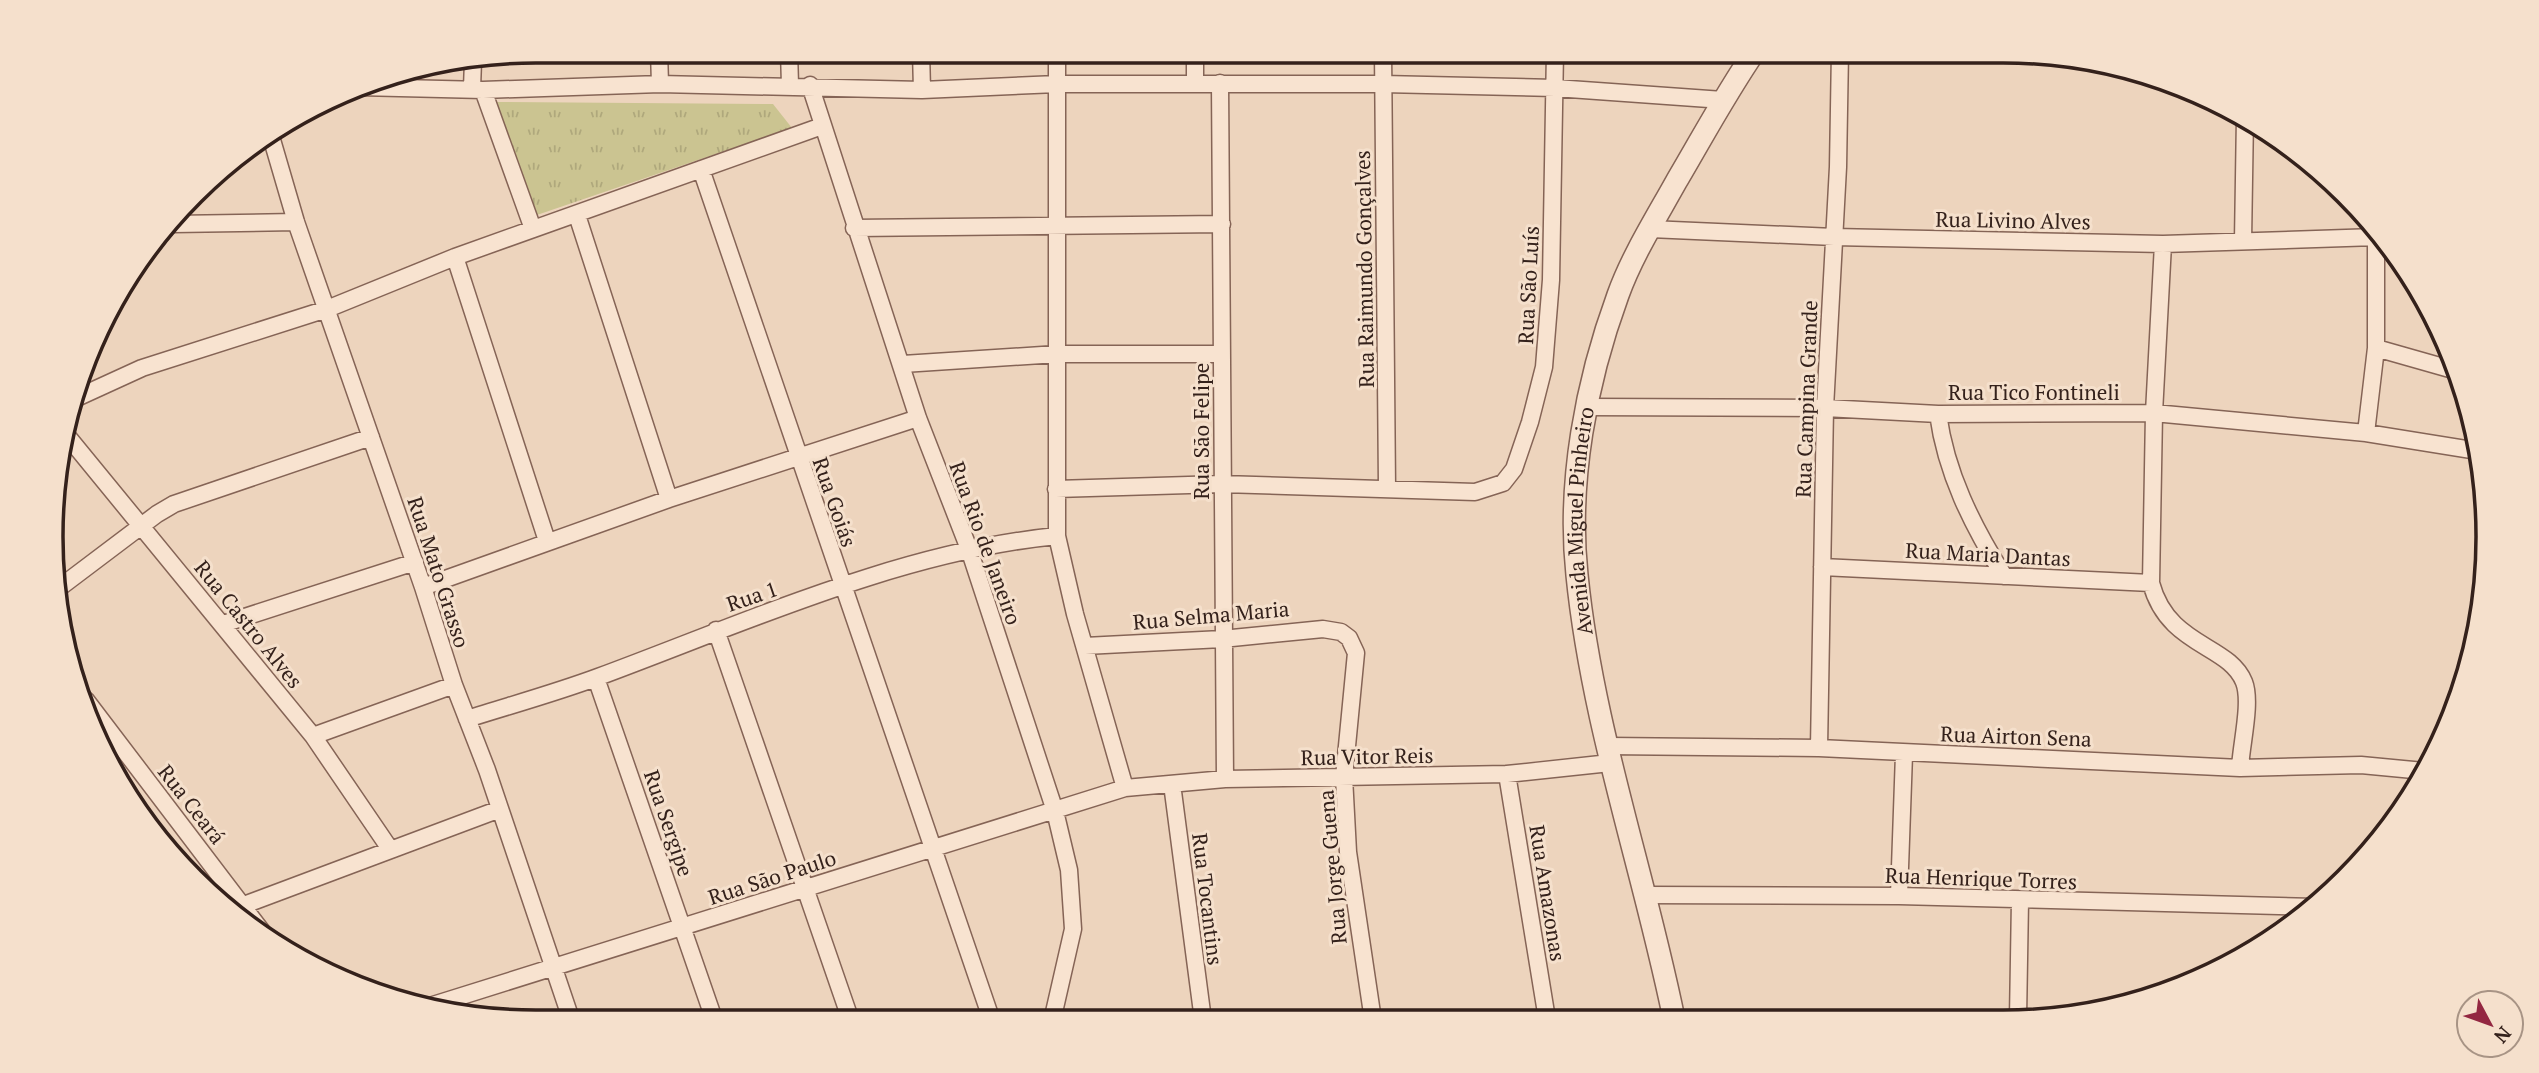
<svg xmlns="http://www.w3.org/2000/svg" width="2539" height="1073" viewBox="0 0 2539 1073" font-family="'PT Serif',serif">
  <style>
    .park { fill: url(#park-tufts) }
    .lines { fill: none; stroke-linecap: round; stroke-linejoin: round }
    .minor-casing { stroke: #856456; stroke-width: 19 }
    .tertiary-casing { stroke: #856456; stroke-width: 24 }
    .minor { stroke: #f8e3d0; stroke-width: 16 }
    .tertiary { stroke: #f8e3d0; stroke-width: 21 }
    .labels { text-anchor: middle; dominant-baseline: central; stroke-width: 6; stroke-linejoin: round; paint-order: stroke }
    .street-label { font-size: 21px; fill: #34211b; stroke: #f5e0cc }
    .rim { fill: none; stroke: #34211b; stroke-width: 3.5 }
  </style>
  <defs>
    <pattern id="park-tufts" width="24" height="20" patternUnits="userSpaceOnUse" patternTransform="scale(1.75)"><rect width="24" height="20" fill="#cbc491"/><path d="M3 7l-1-3M5 7V3M7 7l1-3M15 17l-1-3M17 17v-4M19 17l1-3" fill="none" stroke="#afa87c"/></pattern>
  </defs>
  <rect width="100%" height="100%" fill="#edd4bd"/>
  <path class="park" d="M494 102 773 104 792 128 534 216Z"/>
  <g class="lines">
    <g class="minor-casing">
      <path id="minor" d="M659 51 660 84
        M789 51 790 85
        M921 51 922 90
        M1057 51V536L1075 614 1125 788
        M1383 51 1387 487
        M1195 83V51
        M1220 83 1225 779
        M810 85 918 418 969 549 1055 811 1069 870 1073 929 1052 1021
        M358 87 483 90 660 84 922 90 1057 84H1383L1555 88 1723 100
        M472 88 473 61
        M483 90 533 229
        M270 133 296 222 423 587 454 685 487 770 572 1022
        M701 169 992 1021
        M577 215 669 499
        M173 224 296 222
        M854 228 1222 224
        M1650 229 1834 237 2163 244 2376 237
        M2243 241 2245 116
        M2163 244 2154 413 2151 583C2168 647 2229 644 2244 682 2252 702 2241 745 2240 768
        M455 257 547 541
        M2376 348 2457 371
        M903 364 1057 354H1222
        M72 400 142 368 327 309 455 257 822 126
        M1587 407 1825 408 1938 414 2154 413 2366 433 2478 451
        M1938 414C1946 473 1972 525 2004 576
        M64 432 313 736 390 849
        M2366 433 2376 348V228
        M1056 489 1222 484 1475 492 1503 483 1514 469 1530 422 1544 367 1551 280 1555 51
        M1822 567 2151 583
        M423 587 669 499 918 418
        M59 588 157 514 174 504 371 437
        M223 624 415 562
        M716 630 851 1021
        M1085 646 1222 639 1323 629 1341 632 1349 638 1356 653 1344 777 1348 852 1373 1020
        M596 678 715 1022
        M86 700 264 934
        M467 719C511 705 555 693 598 677 744 623 902 551 1057 536
        M313 736 454 685
        M1607 746 1819 748 2240 768 2361 765 2424 771
        M1819 748 1825 408 1838 167 1840 51
        M1507 774 1547 1019
        M1172 784 1203 1020
        M1646 895 1899 896 2315 907
        M1899 896 1904 754
        M244 905 500 809
        M433 1005 1125 788 1225 779 1507 774 1610 763
        M2018 1018 2020 900"/>
    </g>
    <g class="tertiary-casing">
      <g id="tertiary">
        <path id="s1" d="M1674 1019C1644 871 1592 726 1577 575 1567 483 1586 382 1618 295 1632 256 1656 218 1676 182 1702 138 1726 93 1755 51"/>
      </g>
    </g>
    <use href="#minor" class="minor"/>
    <use href="#tertiary" class="tertiary"/>
  </g>
  <g class="labels">
    <g class="street-label">
      <text transform="translate(2013 220) rotate(1)">Rua Livino Alves</text>
      <text transform="translate(1364 269) rotate(-91)">Rua Raimundo Gonçalves</text>
      <text transform="translate(1528 285) rotate(-87)">Rua São Luís</text>
      <text x="2034" y="392">Rua Tico Fontineli</text>
      <text transform="translate(1806 399) rotate(-88)">Rua Campina Grande</text>
      <text transform="translate(1201 431) rotate(-90)">Rua São Felipe</text>
      <text transform="translate(835 502) rotate(71)">Rua Goiás</text>
      <text stroke="none"><textPath href="#s1" startOffset="509">Avenida Miguel Pinheiro</textPath></text>
      <text transform="translate(986 543) rotate(70)">Rua Rio de Janeiro</text>
      <text transform="translate(1988 554) rotate(3)">Rua Maria Dantas</text>
      <text transform="translate(439 572) rotate(72)">Rua Mato Grasso</text>
      <text transform="translate(752 596) rotate(-19)">Rua 1</text>
      <text transform="translate(1211 615) rotate(-5)">Rua Selma Maria</text>
      <text transform="translate(249 624) rotate(51)">Rua Castro Alves</text>
      <text transform="translate(2016 736) rotate(2)">Rua Airton Sena</text>
      <text transform="translate(1367 756) rotate(-1)">Rua Vitor Reis</text>
      <text transform="translate(192 804) rotate(52)">Rua Ceará</text>
      <text transform="translate(669 823) rotate(71)">Rua Sergipe</text>
      <text transform="translate(1332 867) rotate(-95)">Rua Jorge Guena</text>
      <text transform="translate(772 877) rotate(-18)">Rua São Paulo</text>
      <text transform="translate(1981 878) rotate(2)">Rua Henrique Torres</text>
      <text transform="translate(1548 893) rotate(81)">Rua Amazonas</text>
      <text transform="translate(1208 899) rotate(83)">Rua Tocantins</text>
    </g>
  </g>
  <path d="M0 0H2539V1073H0ZM536 63H2003A473 473 0 0 1 2476 536V537A473 473 0 0 1 2003 1010H536A473 473 0 0 1 63 537V536A473 473 0 0 1 536 63Z" fill="#f5e0cc" fill-rule="evenodd"/>
  <path class="rim" d="M536 63H2003A473 473 0 0 1 2476 536V537A473 473 0 0 1 2003 1010H536A473 473 0 0 1 63 537V536A473 473 0 0 1 536 63Z"/>
  <g transform="translate(2490 1024) rotate(131)"><circle r="33" fill="#f5e0cc" stroke="#a89485" stroke-width="2"/>
  <path d="M0-5L12 26L0 18L-12 26Z" fill="#932741"/>
  <text y="-10" font-size="19" font-weight="bold" text-anchor="middle" fill="#34211b">N</text>
  </g>
</svg>
